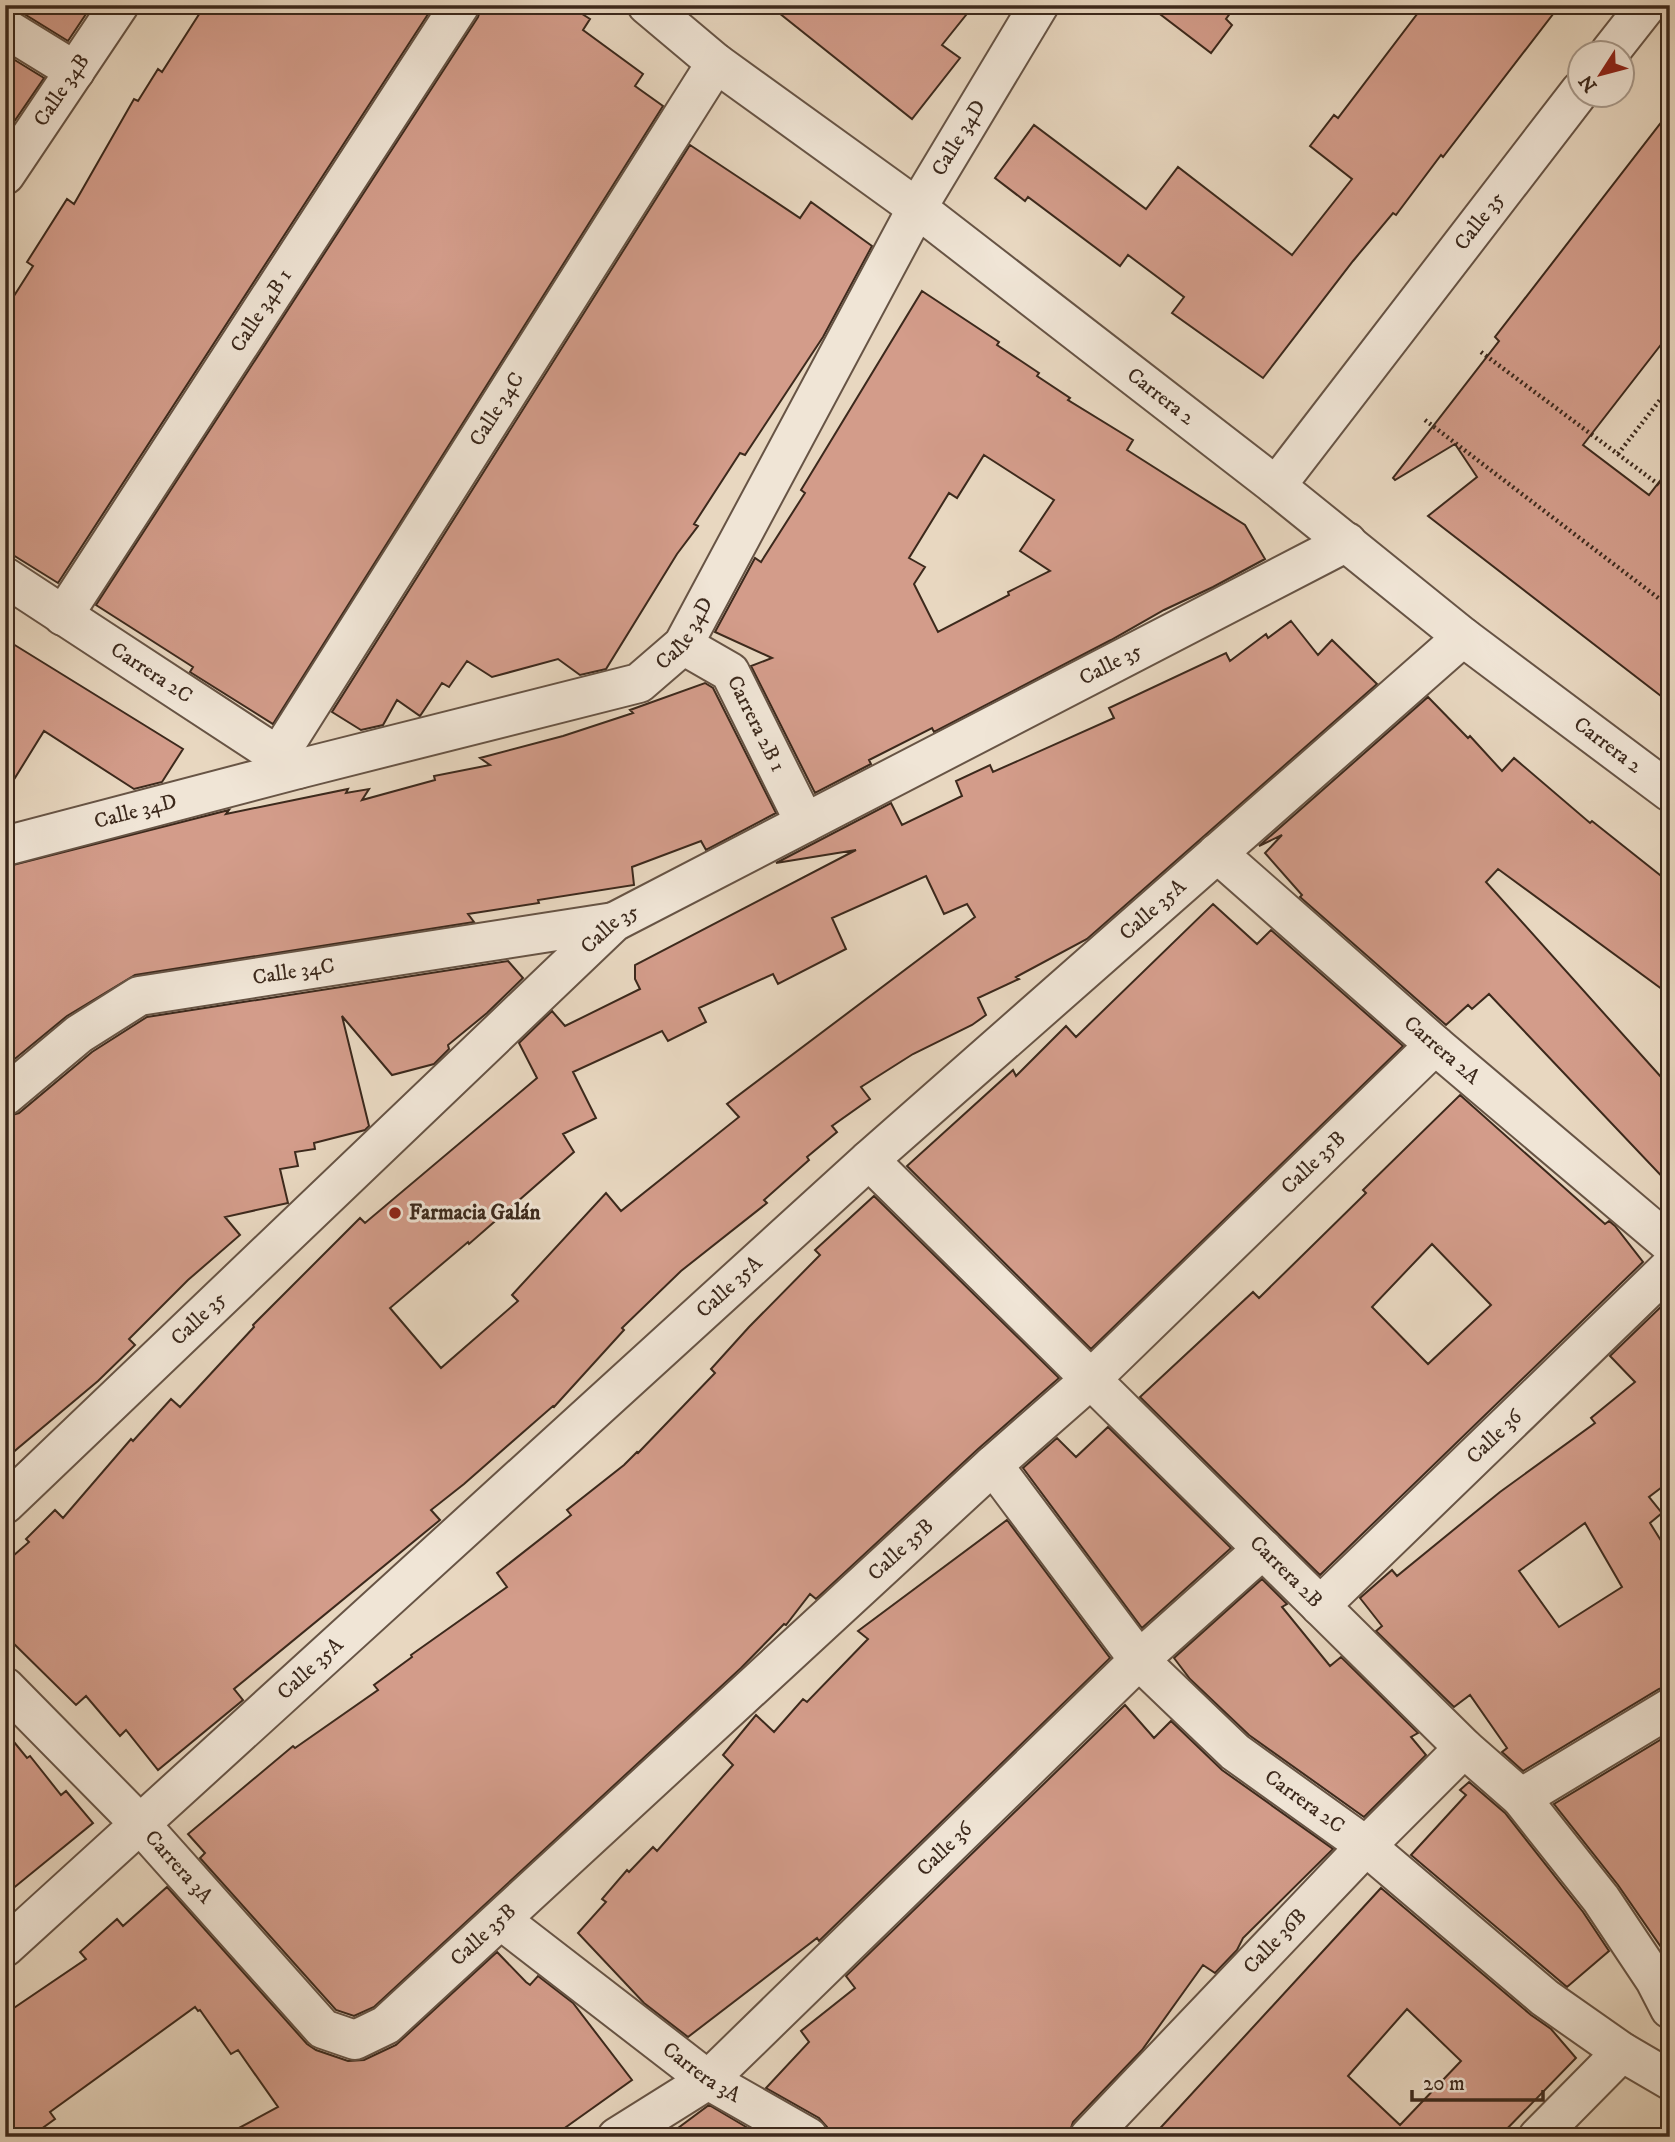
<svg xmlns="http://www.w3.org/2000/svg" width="1675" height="2142" viewBox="0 0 1675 2142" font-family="'IM FELL DW Pica',serif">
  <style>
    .building { fill: #d39c8a; stroke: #3c291c; stroke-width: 2; fill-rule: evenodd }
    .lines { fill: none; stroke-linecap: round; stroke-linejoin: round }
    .minor-casing { stroke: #675445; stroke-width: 42 }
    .path { stroke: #3c291c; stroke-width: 4.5; stroke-dasharray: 2 3.5; stroke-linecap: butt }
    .minor { stroke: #f0e5d6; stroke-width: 38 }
    .poi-dot { fill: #8f2418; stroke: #f0e5d6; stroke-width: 2.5 }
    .labels { text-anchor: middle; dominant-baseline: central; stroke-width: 6; stroke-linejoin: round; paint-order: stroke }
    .street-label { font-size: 21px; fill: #3c291c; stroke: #f0e5d6 }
    .poi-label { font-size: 21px; font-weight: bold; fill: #3c291c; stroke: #f0e5d6; text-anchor: start }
  </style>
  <rect width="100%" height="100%" fill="#e8d7c0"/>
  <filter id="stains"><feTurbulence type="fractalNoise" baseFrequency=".00286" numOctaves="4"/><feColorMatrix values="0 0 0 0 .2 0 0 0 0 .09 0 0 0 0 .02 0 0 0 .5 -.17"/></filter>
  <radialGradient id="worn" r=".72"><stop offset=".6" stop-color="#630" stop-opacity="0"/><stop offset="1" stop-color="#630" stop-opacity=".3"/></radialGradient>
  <path class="building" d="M5 5H92L68 41 16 9Z
    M205 5H434L58 583 5 550V310L33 266 27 262 67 199 74 204 134 99 138 101 158 69 162 72Z
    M482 5H568L590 19 583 30 643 74 635 86 663 106 273 724 190 672 193 667 96 605 478 17Z
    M769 5H974L942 45 960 58 912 119Z
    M1148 5H1236L1226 19 1232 25 1211 53Z
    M1424 5H1560L1443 157 1441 155 1396 215 1393 213 1353 261 1263 378 1172 313 1184 297 1128 255 1120 266 1028 197 1025 201 995 178 1034 125 1146 209 1178 167 1292 255 1352 179 1310 146 1334 115 1338 118Z
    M5 54 44 78 5 135Z
    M1670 111V333L1583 445 1649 495 1670 468V703L1428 516 1477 477 1455 444 1395 480 1393 478 1499 341 1495 337Z
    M690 145 800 218 811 202 872 246 823 337 745 455 740 453 694 524 698 526 677 554 606 669 580 675 558 659 492 677 467 661 449 687 442 683 420 716 397 700 383 725 361 730 332 712Z
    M922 291 999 342 997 345 1039 373 1037 376 1070 398 1068 400 1133 440 1127 450 1245 525 1265 559 1213 587 1164 610 1111 640 934 732 932 728 869 760 871 764 815 793 751 666 772 658 715 632 755 558 761 562 805 493 801 490ZM984 455 1054 500 1020 551 1050 571 1008 592 1009 595 938 632 914 584 925 567 909 558 949 493 957 498Z
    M1291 621 1318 655 1332 640 1377 684 1087 939 1016 977 1019 979 978 998 986 1015 972 1025 913 1054 861 1087 870 1099 832 1126 837 1132 807 1157 809 1160 764 1200 767 1203 681 1271 622 1328 624 1330 554 1407 553 1406 464 1484 431 1510 440 1520 234 1689 243 1700 158 1770 126 1730 120 1736 86 1696 76 1705 5 1635V1563L29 1542 26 1539 55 1510 63 1518 131 1439 133 1441 171 1399 180 1407 254 1327 253 1325 360 1218 365 1223 537 1078 519 1043 552 1011 565 1026 640 989 635 979V965L856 850 776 863 891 803 902 825 962 796 956 781 990 765 993 772 1114 718 1109 708 1226 653 1230 661 1266 634 1268 638ZM926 876 944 914 967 904 975 917 727 1104 739 1117 621 1211 606 1193 512 1295 518 1301 441 1368 390 1308 468 1242 469 1244 574 1152 563 1134 596 1118 573 1072 662 1031 668 1041 706 1022 699 1008 773 974 778 984 846 949 832 918Z
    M5 639 183 749 162 782 134 789 44 731 5 794Z
    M705 683 713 688 776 813 706 850 701 841 632 867 634 885 538 900 539 903 468 914 474 922 135 975 67 1016 5 1067V867L229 810 226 814 348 789 346 793 369 789 362 800 435 780 434 776 490 765 480 758 563 736 633 713 630 710Z
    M1428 697 1468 738 1470 736 1502 771 1514 758 1590 823 1592 821 1670 883V995L1498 869 1486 882 1670 1087V1185L1489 994 1472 1009 1468 1005 1446 1025 1300 897 1302 895 1265 853 1282 835 1259 846Z
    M1213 904 1257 944 1271 930 1403 1046 1091 1349 907 1166 1013 1070 1016 1076 1066 1026 1076 1037Z
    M508 961 523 978 487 1013 448 1045 449 1049 434 1064 392 1075 342 1016 369 1126 365 1130 314 1143 315 1149 295 1152 298 1166 280 1169 288 1203 225 1217 240 1235 188 1280 129 1339 135 1345 98 1381 5 1459V1117L19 1113 92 1052 147 1017Z
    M1460 1095 1605 1224 1609 1221 1615 1226 1643 1262 1320 1575 1140 1397 1253 1292 1259 1298 1366 1193 1363 1190ZM1432 1244 1491 1305 1428 1364 1372 1307Z
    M874 1196 1059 1378 978 1449 816 1599 810 1594 786 1625 784 1624 741 1668 374 2007 354 2016 336 2010 200 1858 205 1853 188 1834 293 1746 295 1748 378 1690 374 1685 412 1657 411 1655 507 1587 497 1573 571 1515 567 1510 624 1465 637 1452 638 1453 715 1373 711 1369 749 1327 820 1255 815 1250Z
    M1670 1298V1481L1649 1497 1662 1513 1650 1523 1670 1555V1686L1659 1689 1523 1771 1502 1752 1507 1748 1470 1695 1454 1707 1376 1631 1382 1626 1360 1598 1392 1570 1397 1576 1500 1492 1595 1423 1591 1418 1635 1382 1610 1356ZM1585 1523 1622 1587 1559 1627 1519 1571Z
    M1108 1427 1231 1548 1142 1628 1023 1468 1057 1438 1076 1457Z
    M1007 1520 1110 1658 819 1941 817 1938 688 2037 644 2003 578 1933 606 1902 602 1899 627 1870 629 1872 653 1847 657 1851 733 1765 723 1755 756 1715 774 1732 803 1699 807 1702 868 1639 858 1631Z
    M1262 1579 1287 1604 1282 1607 1330 1666 1341 1657 1418 1733 1411 1737 1426 1755 1364 1817 1249 1735 1190 1679 1174 1658Z
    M1125 1705 1154 1738 1171 1721 1222 1770 1333 1849 1243 1938 1237 1950 1215 1973 1203 1965 1142 2050 1073 2122 1068 2137H830L827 2127 819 2118 766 2088 809 2042 801 2031 855 1988 846 1976Z
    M5 1731 27 1758 30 1756 61 1795 66 1791 93 1823 5 1895Z
    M1670 1734V1960L1618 1885 1554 1804Z
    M1469 1782 1505 1813 1583 1912 1609 1951 1567 1987 1411 1855 1466 1795 1460 1790Z
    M167 1887 307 2044 316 2050 348 2061 364 2060 396 2045 497 1952 526 1982 530 1985 538 1976 573 2003 632 2080 552 2137H222L278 2107 238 2050 231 2054 200 2010 198 2011 195 2007 50 2112 55 2119 30 2137H5V2014L86 1959 80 1952 117 1919 123 1926Z
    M1381 1888 1531 2015 1551 2029 1576 2058 1499 2137H1152ZM1407 2009 1461 2061 1400 2125 1348 2076Z
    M709 2105 763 2137H666Z"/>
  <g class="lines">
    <g class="minor-casing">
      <g id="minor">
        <path id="s1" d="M647 5 716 63 917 208 1276 486 1463 637 1670 792"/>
        <path d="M5 28 75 71"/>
        <path d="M1610 52 1647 5"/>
        <path id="s2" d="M5 175 119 5"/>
        <path id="s3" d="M1276 486 1580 91"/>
        <path id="s4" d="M5 577 298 769"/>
        <path id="s5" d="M63 616 460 5"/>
        <path id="s6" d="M683 645 730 672 805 823"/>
        <path id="s7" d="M278 756 716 63"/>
        <path id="s8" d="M5 846 298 769 639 683 683 645 917 208 1039 5"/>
        <path id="s9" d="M1217 853 1435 1045 1670 1244"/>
        <path id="s10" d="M5 1096 79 1034 139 996 614 922"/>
        <path id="s11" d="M869 1160 1464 1748 1521 1798 1601 1899 1655 1980 1670 2009"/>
        <path id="s12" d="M993 1465 1139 1660 1235 1752 1366 1846 1545 1998 1622 2052 1670 2080"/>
        <path id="s13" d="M5 1504 614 922 1347 542"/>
        <path id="s14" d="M1320 1606 1670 1267"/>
        <path id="s15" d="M5 1687 141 1825 323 2029 355 2040 386 2025 993 1465 1091 1379 1435 1045"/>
        <path d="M1521 1798 1670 1708"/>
        <path id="s16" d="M501 1920 708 2080 808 2137"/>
        <path id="s17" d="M5 1947 869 1160 1463 637"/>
        <path id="s18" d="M617 2137 708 2080 1139 1660 1263 1549"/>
        <path id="s19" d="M1089 2137 1366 1846 1464 1748"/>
        <path d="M1538 2137 1622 2052"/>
      </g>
    </g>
    <path class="path" d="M1481 352 1670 493
      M1425 420 1670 607
      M1618 454 1670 387"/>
    <use href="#minor" class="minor"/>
  </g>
  <circle class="poi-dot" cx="395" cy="1213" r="7"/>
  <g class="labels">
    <g class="street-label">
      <text stroke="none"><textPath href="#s2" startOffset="102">Calle 34B</textPath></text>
      <text stroke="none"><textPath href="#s8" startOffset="1290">Calle 34D</textPath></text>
      <text stroke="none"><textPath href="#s3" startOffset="334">Calle 35</textPath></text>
      <text stroke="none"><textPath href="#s5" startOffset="364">Calle 34B 1</textPath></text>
      <text stroke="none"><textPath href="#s1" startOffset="646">Carrera 2</textPath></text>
      <text stroke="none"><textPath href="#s7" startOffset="410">Calle 34C</textPath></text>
      <text stroke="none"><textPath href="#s8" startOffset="723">Calle 34D</textPath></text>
      <text stroke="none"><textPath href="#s13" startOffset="1402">Calle 35</textPath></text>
      <text stroke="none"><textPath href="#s4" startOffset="175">Carrera 2C</textPath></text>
      <text stroke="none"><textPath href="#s6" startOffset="112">Carrera 2B 1</textPath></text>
      <text stroke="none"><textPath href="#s1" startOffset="1213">Carrera 2</textPath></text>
      <text stroke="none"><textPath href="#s8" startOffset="135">Calle 34D</textPath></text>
      <text stroke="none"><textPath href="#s17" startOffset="1547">Calle 35A</textPath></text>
      <text stroke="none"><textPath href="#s13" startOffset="835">Calle 35</textPath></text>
      <text stroke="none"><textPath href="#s10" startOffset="324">Calle 34C</textPath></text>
      <text stroke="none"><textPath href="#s9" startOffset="299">Carrera 2A</textPath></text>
      <text stroke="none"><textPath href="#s15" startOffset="1802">Calle 35B</textPath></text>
      <text stroke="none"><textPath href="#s17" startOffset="980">Calle 35A</textPath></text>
      <text stroke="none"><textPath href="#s13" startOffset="268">Calle 35</textPath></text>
      <text stroke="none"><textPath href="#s14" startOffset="243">Calle 36</textPath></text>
      <text stroke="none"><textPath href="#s15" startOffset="1236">Calle 35B</textPath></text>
      <text stroke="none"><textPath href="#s11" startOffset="586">Carrera 2B</textPath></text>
      <text stroke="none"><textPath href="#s17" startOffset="413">Calle 35A</textPath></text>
      <text stroke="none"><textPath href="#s12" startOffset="462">Carrera 2C</textPath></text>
      <text stroke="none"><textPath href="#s18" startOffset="438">Calle 36</textPath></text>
      <text stroke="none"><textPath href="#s15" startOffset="250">Carrera 3A</textPath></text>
      <text stroke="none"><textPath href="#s15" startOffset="668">Calle 35B</textPath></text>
      <text stroke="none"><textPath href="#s19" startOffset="270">Calle 36B</textPath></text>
      <text stroke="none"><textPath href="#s16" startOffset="252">Carrera 3A</textPath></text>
    </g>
    <g class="poi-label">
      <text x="409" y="1213">Farmacia Galán</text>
    </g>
  </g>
  <rect width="1675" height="2142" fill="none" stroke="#e8d7c0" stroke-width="28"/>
  <rect x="7" y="7" width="1661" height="2128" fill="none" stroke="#3c291c" stroke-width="3.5"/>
  <rect x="14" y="14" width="1647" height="2114" fill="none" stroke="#3c291c" stroke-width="2"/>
  <g transform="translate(1601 74) rotate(234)"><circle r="33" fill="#f0e5d6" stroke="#a89a8c" stroke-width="2"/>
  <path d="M0-5L12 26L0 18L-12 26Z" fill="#8f2418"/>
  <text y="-10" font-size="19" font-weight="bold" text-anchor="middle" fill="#3c291c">N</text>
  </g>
  <path d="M1412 2090v10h131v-10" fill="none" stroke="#3c291c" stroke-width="3.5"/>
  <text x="1423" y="2090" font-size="21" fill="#3c291c" stroke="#f0e5d6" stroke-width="5" paint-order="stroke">20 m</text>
  <rect width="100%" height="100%" filter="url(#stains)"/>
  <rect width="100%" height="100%" fill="url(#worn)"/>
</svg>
